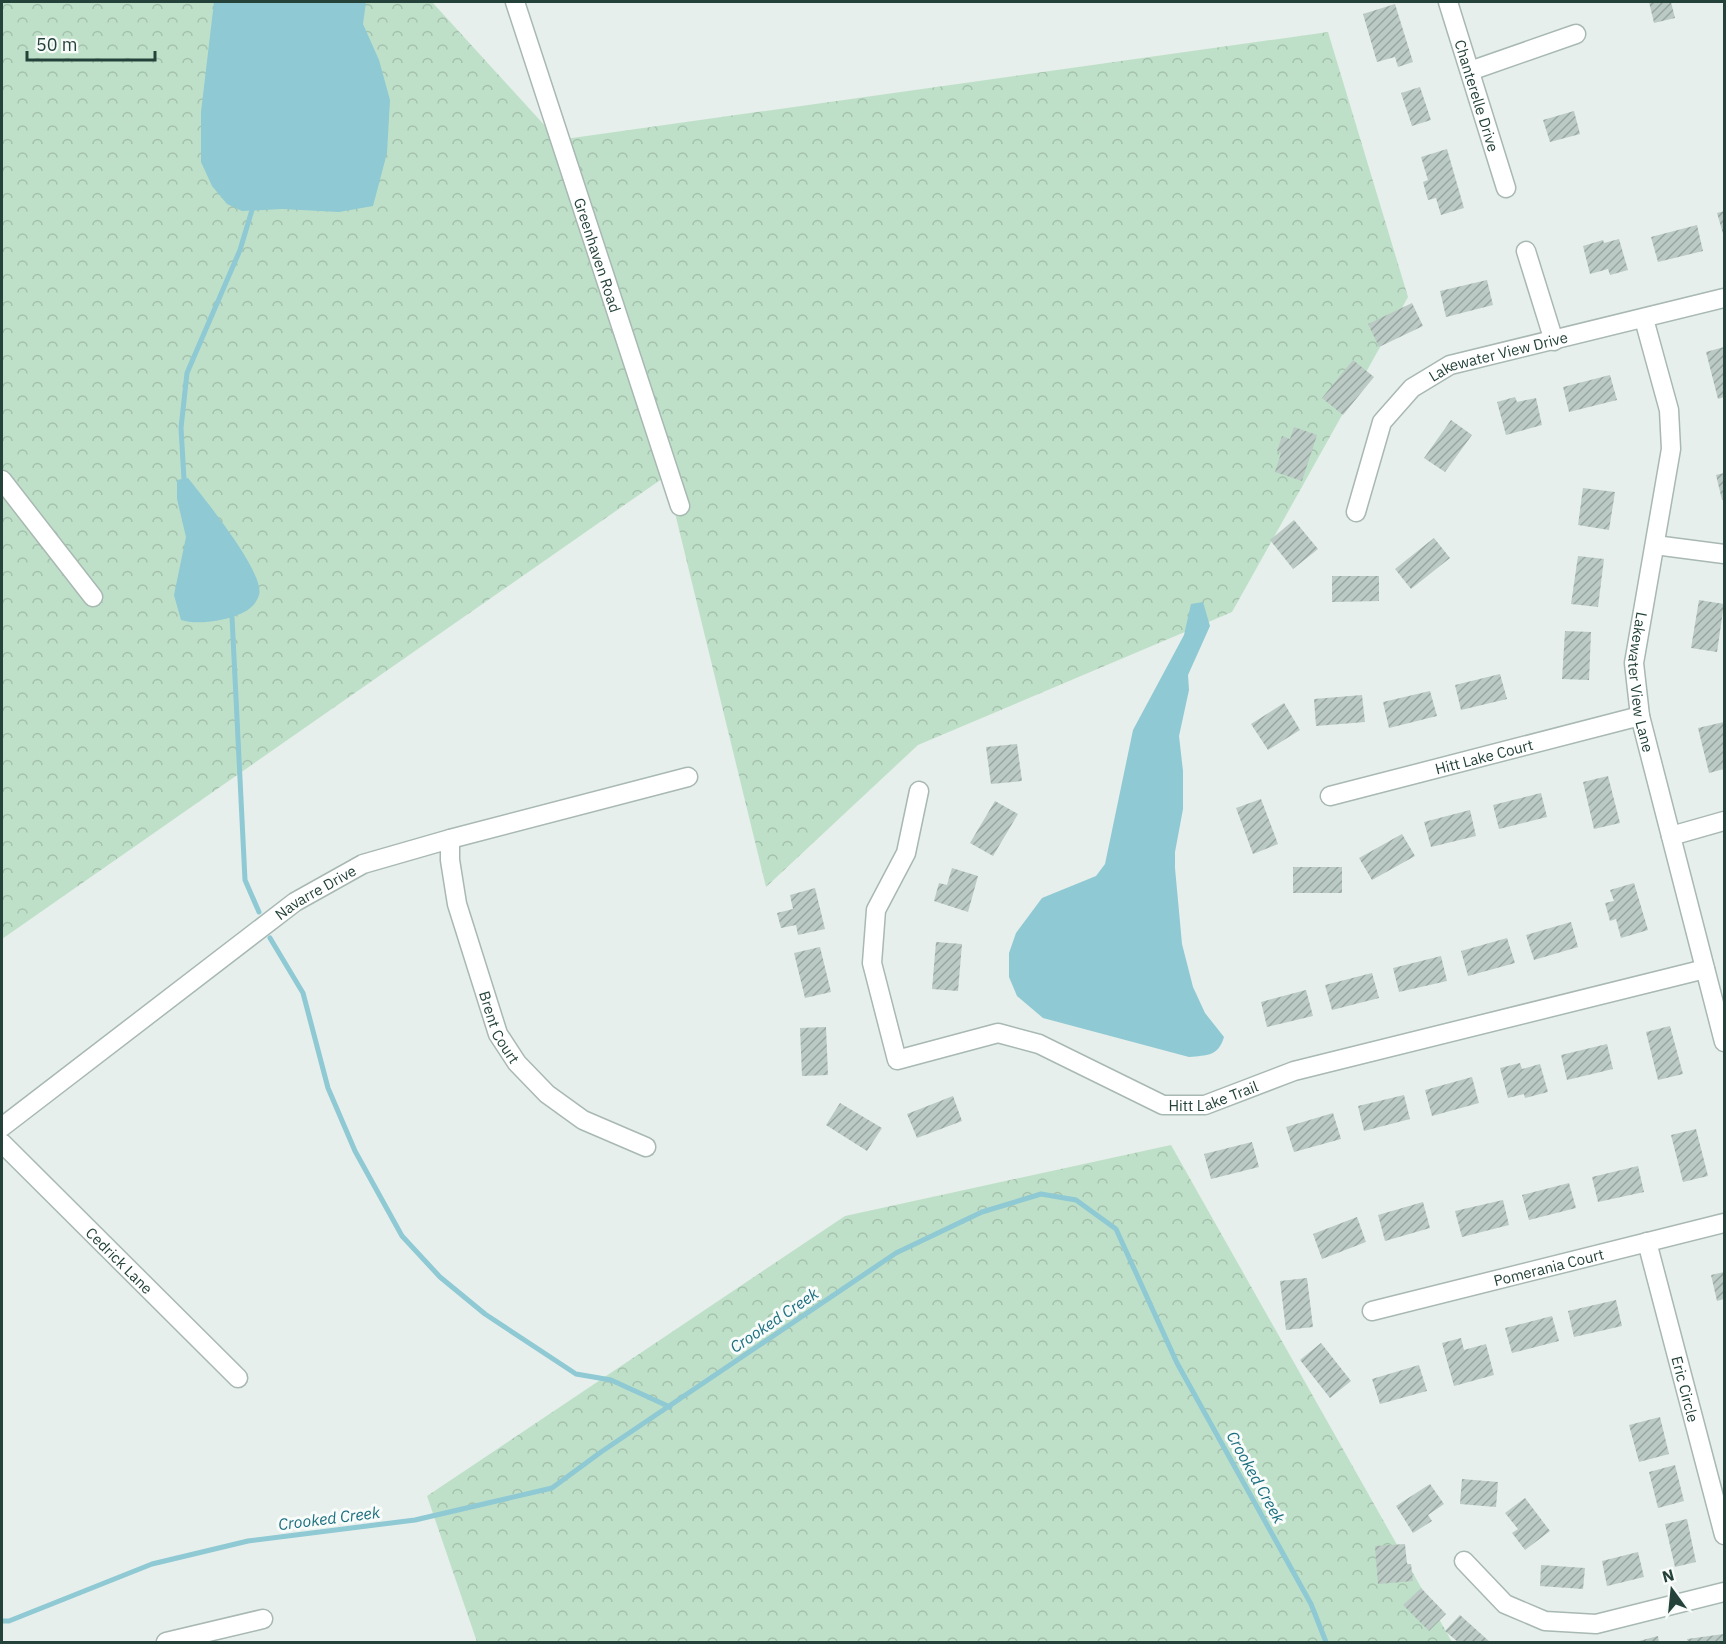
<svg xmlns="http://www.w3.org/2000/svg" width="1726" height="1644" viewBox="0 0 1726 1644" font-family="'IBM Plex Sans',sans-serif">
  <style>
    .forest { fill: url(#forest-crowns) }
    .water { fill: #8ec9d4 }
    .lines { fill: none; stroke-linecap: round; stroke-linejoin: round }
    .stream { stroke: #8ec9d4; stroke-width: 5 }
    .building { fill: url(#building-hatch) }
    .street-casing { stroke: #a8b8b2; stroke-width: 21 }
    .street { stroke: #fff; stroke-width: 18 }
    .labels { text-anchor: middle; dominant-baseline: central; stroke-width: 6; stroke-linejoin: round; paint-order: stroke }
    .street-label { font-size: 15px; fill: #24423a; stroke: #f7fbf9 }
    .water-label { font-size: 16px; font-style: italic; fill: #1c6f80; stroke: #f7fbf9 }
  </style>
  <defs>
    <pattern id="forest-crowns" width="20" height="18" patternUnits="userSpaceOnUse" patternTransform="scale(1.5)"><rect width="20" height="18" fill="#bfe0c8"/><path d="M2 6a3 3 0 1 1 6 0M12 15a3 3 0 1 1 6 0" fill="none" stroke="#a4c1ad"/></pattern>
    <pattern id="building-hatch" width="6" height="6" patternUnits="userSpaceOnUse" patternTransform="scale(1.5)"><rect width="6" height="6" fill="#bbcac4"/><path d="M-1 1l2-2M0 6l6-6M5 7l2-2" fill="none" stroke="#98a6a0"/></pattern>
  </defs>
  <rect width="100%" height="100%" fill="#e6efeb"/>
  <path class="forest" d="M2 2H432L558 140 1328 32 1408 297 1232 612 918 745 766 887 666 476 2 939Z
    M1171 1145 1452 1642H477L427 1496 845 1216Z"/>
  <path class="water" d="M214 2H366L363 24 379 60 390 100 387 153 373 206 339 212 282 209 242 211 227 204 212 186 201 162V112Z
    M188 478C203 497 266 574 259 595 255 607 246 612 235 616 220 621 197 625 181 620L174 595 186 537 177 499V480Z
    M1203 602 1210 626 1188 675 1189 690 1179 736 1183 771V809L1175 852V868L1182 944 1193 987 1205 1013 1224 1037C1218 1057 1207 1055 1189 1057L1043 1018 1017 996 1009 977V953L1016 933 1042 898 1096 876 1105 864 1133 730 1184 635 1191 604Z"/>
  <g class="lines">
    <path class="stream" d="M184 479 181 428 187 373 240 250 252 210
      M232 617 245 880 259 912
      M270 938 303 993 328 1088 355 1151 402 1236 440 1277 485 1314 576 1374 611 1380 670 1407
      M3 1621H9L152 1564 248 1541 415 1520 552 1488 601 1452 896 1253 982 1212 1041 1194 1076 1200 1116 1229 1177 1363 1311 1604 1326 1642"/>
  </g>
  <path class="building" d="M1649 2H1671L1675 18 1654 23Z
    M1395 4 1413 62 1398 67 1395 57 1377 62 1363 14Z
    M1420 87 1431 120 1412 126 1401 93Z
    M1574 111 1580 134 1550 142 1543 120Z
    M1447 149 1464 208 1441 215 1436 198 1428 200 1423 182 1428 180 1421 157Z
    M1724 211V237L1717 213Z
    M1697 225 1703 251 1658 262 1651 237Z
    M1619 239 1628 270 1610 275 1608 269 1590 274 1583 246 1603 240 1604 243Z
    M1487 280 1493 305 1446 317 1440 291Z
    M1412 303 1423 326 1379 347 1368 324Z
    M1724 347V397L1718 399 1706 352Z
    M1353 360 1374 377 1343 415 1322 398Z
    M1610 375 1617 400 1569 412 1563 387Z
    M1515 397 1517 402 1536 398 1542 425 1506 435 1497 402Z
    M1451 420 1472 435 1445 472 1424 458Z
    M1294 427 1317 435 1302 481 1275 472 1281 453 1277 451 1282 436 1290 439Z
    M1724 473V499L1722 500 1716 475Z
    M1583 488 1615 492 1609 530 1578 525Z
    M1294 520 1318 549 1293 569 1270 540Z
    M1434 538 1450 558 1411 589 1395 569Z
    M1578 556 1604 559 1598 607 1571 604Z
    M1332 576H1379V601L1332 602Z
    M1699 600 1724 604 1717 652 1691 648Z
    M1565 631 1591 632 1589 680 1562 679Z
    M1500 674 1507 699 1461 710 1455 685Z
    M1430 691 1437 716 1389 728 1383 702Z
    M1362 695 1365 722 1316 726 1314 699Z
    M1284 703 1300 730 1268 750 1251 724Z
    M1724 722V769L1709 773 1698 728Z
    M1017 744 1022 781 991 784 986 747Z
    M1608 776 1620 823 1594 829 1583 782Z
    M1541 793 1547 817 1499 829 1493 805Z
    M1261 799 1278 844 1253 854 1236 808Z
    M995 801 1018 814 993 856 970 843Z
    M1470 810 1476 836 1431 847 1424 822Z
    M1402 834 1415 856 1372 880 1359 858Z
    M1293 867H1342V893H1293Z
    M952 868 978 876 968 912 934 901 939 883 947 885Z
    M1634 883 1648 930 1621 938 1616 919 1610 921 1605 903 1614 901 1610 890Z
    M815 888 825 929 798 935 796 925 781 928 777 913 793 909 790 895Z
    M1571 922 1578 947 1534 960 1526 935Z
    M1507 938 1515 963 1468 976 1461 951Z
    M936 942 962 944 958 991 932 989Z
    M820 947 831 992 805 998 794 953Z
    M1441 956 1447 981 1399 992 1393 968Z
    M1372 973 1379 998 1332 1010 1325 985Z
    M1306 990 1313 1016 1267 1027 1261 1002Z
    M1670 1026 1683 1074 1658 1080 1646 1032Z
    M826 1027 828 1075 802 1076 800 1028Z
    M1607 1044 1613 1069 1567 1080 1561 1055Z
    M1520 1063 1522 1069 1540 1064 1548 1092 1525 1098 1524 1094 1508 1098 1500 1068Z
    M1472 1077 1479 1103 1432 1116 1425 1090Z
    M1404 1095 1410 1119 1364 1131 1358 1106Z
    M953 1096 962 1121 917 1138 907 1114Z
    M840 1103 882 1128 867 1151 826 1125Z
    M1333 1113 1341 1139 1294 1152 1286 1127Z
    M1696 1129 1708 1176 1683 1182 1671 1135Z
    M1252 1142 1259 1167 1211 1179 1204 1154Z
    M1638 1166 1644 1192 1598 1202 1592 1177Z
    M1569 1183 1576 1208 1529 1220 1522 1195Z
    M1503 1200 1509 1225 1462 1237 1455 1211Z
    M1423 1202 1430 1228 1385 1241 1378 1215Z
    M1357 1217 1366 1242 1322 1259 1313 1234Z
    M1724 1272V1299L1717 1301 1711 1275Z
    M1307 1278 1313 1327 1286 1330 1280 1281Z
    M1616 1300 1622 1326 1574 1337 1568 1311Z
    M1552 1316 1559 1341 1512 1353 1505 1328Z
    M1461 1338 1464 1350 1486 1344 1494 1375 1454 1386 1442 1343Z
    M1321 1343 1351 1381 1330 1398 1300 1360Z
    M1419 1365 1427 1391 1380 1404 1372 1379Z
    M1660 1417 1669 1454 1639 1462 1629 1425Z
    M1675 1465 1684 1501 1658 1508 1649 1472Z
    M1462 1479 1498 1482 1496 1507 1460 1504Z
    M1430 1484 1444 1504 1428 1515 1432 1521 1413 1533 1396 1506Z
    M1525 1498 1550 1531 1525 1550 1512 1533 1518 1529 1505 1513Z
    M1687 1519 1696 1562 1675 1567 1665 1524Z
    M1405 1544 1407 1564H1411L1413 1581 1378 1584 1375 1546Z
    M1638 1552 1644 1577 1607 1586 1602 1561Z
    M1541 1565 1585 1568 1583 1589 1540 1586Z
    M1421 1588 1446 1614 1429 1631 1403 1605Z
    M1460 1615 1490 1642H1458L1445 1631Z
    M1724 1634V1642H1688L1687 1639Z
    M1658 1636 1659 1642H1640L1639 1641Z"/>
  <g class="lines">
    <g class="street-casing">
      <g id="street">
        <path id="s1" d="M515 2 680 506"/>
        <path id="s2" d="M1448 2 1506 188"/>
        <path d="M1470 71 1576 34"/>
        <path d="M1526 251 1554 341"/>
        <path id="s3" d="M1644 319 1669 410 1671 449 1634 663 1640 716 1724 1042"/>
        <path d="M2 480 93 597"/>
        <path id="s4" d="M1356 512 1382 422 1412 388 1450 365 1724 298"/>
        <path d="M1655 545 1724 554"/>
        <path id="s5" d="M919 791 906 853 876 910 872 963 897 1060 998 1033 1039 1044 1163 1105H1205L1294 1071 1705 969"/>
        <path id="s6" d="M1330 796 1640 716"/>
        <path d="M1671 836 1724 821"/>
        <path id="s7" d="M450 839V860L457 904 498 1034 517 1063 547 1094 583 1120 646 1147"/>
        <path id="s8" d="M2 1127 295 902 363 864 450 839 688 777"/>
        <path id="s9" d="M2 1143 238 1378"/>
        <path id="s10" d="M1647 1242 1724 1535"/>
        <path id="s11" d="M1372 1311 1724 1223"/>
        <path d="M1464 1561 1505 1604 1545 1621 1596 1624 1724 1592"/>
        <path d="M166 1642 263 1619"/>
      </g>
    </g>
    <use href="#street" class="street"/>
  </g>
  <g class="labels">
    <g class="street-label">
      <text stroke="none"><textPath href="#s2" startOffset="98">Chanterelle Drive</textPath></text>
      <text stroke="none"><textPath href="#s1" startOffset="266">Greenhaven Road</textPath></text>
      <text stroke="none"><textPath href="#s4" startOffset="232">Lakewater View Drive</textPath></text>
      <text stroke="none"><textPath href="#s3" startOffset="370">Lakewater View Lane</textPath></text>
      <text stroke="none"><textPath href="#s6" startOffset="159">Hitt Lake Court</textPath></text>
      <text stroke="none"><textPath href="#s8" startOffset="392">Navarre Drive</textPath></text>
      <text stroke="none"><textPath href="#s7" startOffset="196">Brent Court</textPath></text>
      <text stroke="none"><textPath href="#s5" startOffset="618">Hitt Lake Trail</textPath></text>
      <text stroke="none"><textPath href="#s9" startOffset="166">Cedrick Lane</textPath></text>
      <text stroke="none"><textPath href="#s11" startOffset="182">Pomerania Court</textPath></text>
      <text stroke="none"><textPath href="#s10" startOffset="152">Eric Circle</textPath></text>
    </g>
    <g class="water-label">
      <text transform="translate(774 1320) rotate(-34)">Crooked Creek</text>
      <text transform="translate(1256 1477) rotate(61)">Crooked Creek</text>
      <text transform="translate(329 1518) rotate(-7)">Crooked Creek</text>
    </g>
  </g>
  <rect width="1726" height="1644" fill="none" stroke="#24423a" stroke-width="6"/>
  <g transform="translate(1672 1590) rotate(345)" stroke="#f7fbf9" stroke-width="4.5" paint-order="stroke">
  <path d="M0-4.5L10 22L0 15L-10 22Z" fill="#24423a"/>
  <text y="-9" font-size="16" font-weight="bold" text-anchor="middle" fill="#24423a">N</text>
  </g>
  <path d="M27 51v9h128v-9" fill="none" stroke="#24423a" stroke-width="3"/>
  <text x="36" y="51" font-size="18" fill="#24423a" stroke="#f7fbf9" stroke-width="4.5" paint-order="stroke">50 m</text>
</svg>
